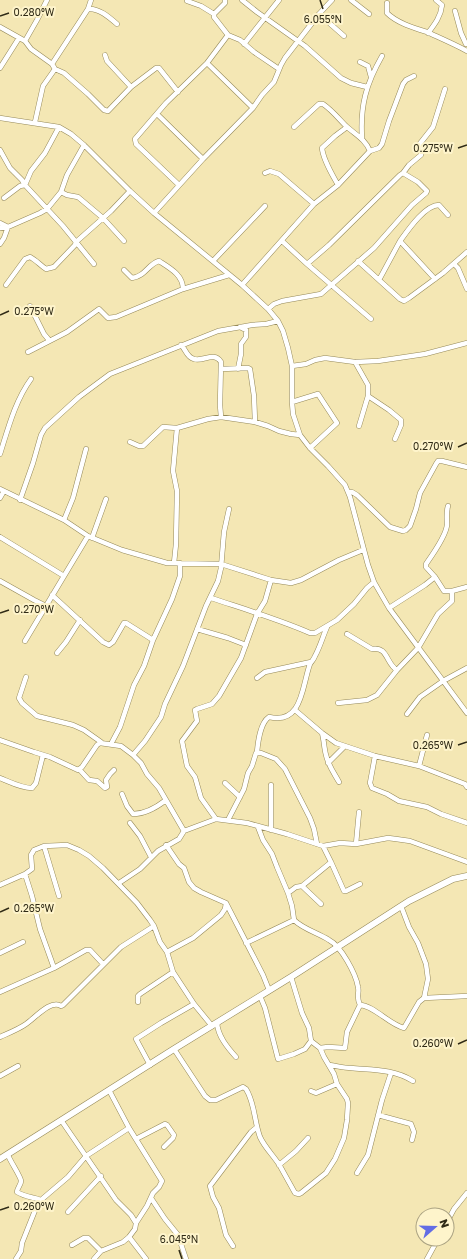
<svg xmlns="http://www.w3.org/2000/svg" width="467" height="1259" viewBox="0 0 467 1259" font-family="'Golos Text',sans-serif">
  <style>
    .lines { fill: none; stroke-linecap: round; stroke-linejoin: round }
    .minor-casing { stroke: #958959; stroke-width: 5.5 }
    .highway-casing { stroke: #958959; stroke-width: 7 }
    .minor { stroke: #fff; stroke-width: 4.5 }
    .highway { stroke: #fff; stroke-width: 6 }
    .ticks { fill: none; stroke: #2f2a16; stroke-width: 1.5 }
    .ticks-label { font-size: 10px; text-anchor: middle; fill: #2f2a16; stroke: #fef4cb; stroke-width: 4; stroke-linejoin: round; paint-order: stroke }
  </style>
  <rect width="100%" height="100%" fill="#f4e7b4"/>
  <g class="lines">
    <g class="minor-casing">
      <path id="minor" d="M225 0V3L214 14V17L228 35 240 40 254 52 279 69
        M242 0 257 12 305 46 341 78 351 83 367 87
        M351 0 369 14
        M187 1 201 6 214 14
        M387 3V13C397 23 414 28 427 32 440 38 454 44 467 51
        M88 9C99 8 109 17 117 24
        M455 11 461 33 466 44
        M319 14 344 36
        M0 27 25 41 31 49 52 64 55 69 64 73 88 94 104 110 108 111 131 87 156 68H159L178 92
        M428 33C435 24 441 16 442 5L436 0
        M25 41 37 20 47 0
        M244 44 279 0
        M105 55 107 61 131 87
        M360 62 368 66 371 77
        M207 63 253 108
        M52 64 88 9 91 0
        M0 68 19 38
        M157 114 203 159
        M0 118 59 127 71 134 84 145 130 191 154 213 242 285 268 309 278 321 283 331 288 348 292 366V402L293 414 300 435 310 448 328 466 345 485 350 497 368 565 374 582 389 608 467 713
        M35 122 43 86 55 69
        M294 127 319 104H323C332 110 339 119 346 126 356 135 365 139 370 151
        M362 138C360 106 366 84 382 56
        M0 150 10 168 22 180 25 185 31 171 45 153 59 127
        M265 173 270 171 279 174 314 204
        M179 185 136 144 135 139 166 103 207 63 228 35
        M338 185C332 174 323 160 322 148L335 136 347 127
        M61 192 67 195 78 197 103 218 124 241
        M4 198 20 186 25 185 63 226 94 264
        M154 213 203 159 253 108 262 95 274 82 281 65 285 58 319 14 332 0
        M0 223 8 227 40 213 47 209 61 192 67 175 84 145
        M0 228 8 227 4 238 0 244
        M282 241 307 264
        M400 241C408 230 425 205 439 205L448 215
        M213 261 265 206
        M358 261 400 299 404 301 409 298 443 273 467 252
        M454 264 458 268 467 289
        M124 270 132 278C146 276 148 264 159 261 170 268 183 275 183 289
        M379 280 400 241 435 279
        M6 285 25 259 30 257C36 260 40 265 46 269L54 267 75 245 76 242 111 211 130 191
        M242 285 314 204 338 185 370 151 379 148 382 144 389 121 403 84 406 80 414 76
        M30 306 44 334 49 340
        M268 309 274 304 282 301 321 294 374 248 412 205 426 193 427 191 418 182 403 173
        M371 319 307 264 329 245 400 175 403 173 409 165 421 155 422 150 418 146 433 127 445 89
        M181 345C186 349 186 357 194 359 203 362 214 351 221 362L220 405 221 417
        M28 352 67 332 99 309 108 318 116 317 183 289 229 275
        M355 362 368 385V396L359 426
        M292 366 306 364 315 360 325 358 355 362 378 361 425 354 467 343
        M221 369 248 368 250 369 254 396 255 422
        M238 369 241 354V344L246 337V330L240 327
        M368 396 389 410 401 420V425L395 439
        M292 402 318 394 337 423 310 448
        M130 442 139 446H143L163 427 177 428 208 419 221 417 255 422 268 426 279 431 291 434 300 435
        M0 454C8 429 15 401 31 379
        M0 489 64 520 88 536 122 550 167 563 221 564 271 580 291 583 301 580 339 560 363 550
        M348 492H352L357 495 390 527 403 531 406 530 410 526 416 509 420 493 436 464 438 461H442L467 467
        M0 498 4 491
        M20 500 33 463 41 435 45 428 79 397 110 374 218 331 252 325 266 324 278 321
        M64 520 73 498 86 449
        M0 537 64 576
        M92 538 106 499
        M174 563 176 544 177 491 173 471 177 428
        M0 581 34 600 46 606
        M452 591 467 587
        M52 595 103 642 109 645 113 642 124 623H126L153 640
        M211 598C244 609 278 619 310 633H315L337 620 354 604 367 588 374 582
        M389 608 425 585 435 577 426 567V564C433 554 446 536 447 525 447 518 446 513 448 506
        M197 629 228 638 246 645
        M347 634 372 649C388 646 386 664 397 670
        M25 641 88 536
        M57 653 66 642 80 620
        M26 677 19 698 22 703 37 716 73 725 84 730 101 742
        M257 678 265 672 311 662
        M338 703 367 700 377 695 397 670 418 648 438 614 452 601V591H444L435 577
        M295 710 322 733 336 743 375 756 419 766 465 784 467 787
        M407 714 420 697 443 681 467 668
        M322 733C324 740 324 748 326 755 328 765 334 773 339 782
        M0 740 34 752 50 757 78 770 82 767 97 745 100 743 121 746 133 755 141 763 147 774 159 788 184 831 216 819 247 823 287 834 323 846 340 843 356 844 388 838 396 839 410 841 467 862
        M111 744 120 727 134 685 144 666 153 640 172 599 180 576V563
        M257 752C258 742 260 723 269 717 303 725 302 685 310 664 312 661 314 659 315 656 320 647 323 636 327 627
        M133 755 145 741 161 717 165 704 183 666 206 606 218 581 221 568 224 532 229 509
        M375 756 370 783 372 788 387 794 399 801 427 807 441 814 467 823
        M328 763 344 747
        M419 766 427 735
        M79 769 89 780 97 781 105 788 107 787 106 780 110 774 114 770
        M0 778C10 782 21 788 32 788L36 783 43 755
        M225 783 240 797
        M271 785V830
        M122 794 127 806 133 814C144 814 157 807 166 800
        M216 819 201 798 195 777 187 766 182 741 197 721 195 710 197 709 212 704 219 696 241 658 257 614 265 601 271 580
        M228 820 244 789 248 773 252 766 256 753H261L276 759 285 769 310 818 314 829 317 844
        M130 823 140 836 151 857
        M258 827 263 840 272 854 277 867 288 893 292 906 294 920C303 929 318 933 329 940 341 946 356 974 358 987 359 990 358 993 358 996 358 999 359 1003 360 1005L347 1032 345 1048 328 1047 320 1048
        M356 844 359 812
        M166 845 179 864 184 868 189 882 194 888 201 892 226 903 263 975 269 990
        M44 846 59 896
        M331 862 344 891H346L360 884
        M25 874 32 896 40 929 54 968
        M119 883 140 869 158 851 179 839 184 831
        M0 885 25 874 32 869 31 855 34 850 44 846 67 845 79 850 89 856 103 868 137 903 150 920 154 926 160 942 167 952 173 972 194 1004 212 1026
        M302 886 321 904
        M288 893 296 887 302 886 330 863 331 862 323 846
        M246 943 294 920
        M167 952 193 938 221 915 225 909 226 903
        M0 953 23 942
        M0 992 54 968 86 950H90L103 964
        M260 996 265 1008 278 1059 294 1054 305 1049 311 1041
        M424 998 467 996
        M138 1002V996L140 994 173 972
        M360 1005C373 1005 390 1025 404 1028L419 1002 424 998 428 979 426 964 418 943 409 927 401 906
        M217 1023C218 1036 227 1047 236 1057
        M0 1037C9 1033 19 1029 26 1024 35 1018 51 999 61 1006L63 1005 121 947 154 926
        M174 1049 205 1096 210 1100H216L243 1087 246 1089C255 1103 254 1121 260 1137 265 1148 274 1156 280 1166 285 1175 290 1184 295 1193L299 1194 301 1193 326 1173 335 1159 344 1138 347 1120 348 1103 347 1099 337 1084 334 1074 324 1057 320 1048 311 1041 309 1028 302 1013 291 977
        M150 1065 136 1039 161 1023 194 1004
        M329 1065C337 1066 344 1068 351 1068 372 1070 394 1069 413 1081
        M0 1076 18 1066
        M311 1091 316 1093 337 1084
        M378 1115 411 1124 414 1132 412 1140
        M61 1120 116 1200 131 1215 136 1223
        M136 1139 165 1124 167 1125 174 1135 173 1138 164 1147
        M8 1155C10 1161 21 1177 21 1181 21 1185 17 1188 17 1192 25 1197 33 1197 41 1200
        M279 1165 296 1151 308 1138
        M357 1173 368 1155 382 1100 391 1073
        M151 1198 165 1219 178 1235 186 1259
        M68 1212 101 1176
        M447 1222 454 1209 467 1193
        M129 1237 146 1259
        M72 1245 84 1238H88L101 1251
        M233 1246 226 1235 219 1208 213 1197 210 1186 251 1132 257 1127
        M16 1259 21 1251 22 1243 36 1208 41 1200 68 1177 86 1156 129 1128
        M94 1259 101 1251 123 1242 129 1237 135 1229 136 1223 147 1206 153 1193 159 1187 162 1181 129 1128 109 1090
        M427 1259 438 1239"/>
    </g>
    <g class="highway-casing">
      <path id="highway" d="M0 1159 174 1049 291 977 409 901 453 879 467 876"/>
    </g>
    <use href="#minor" class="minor"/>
    <use href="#highway" class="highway"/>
  </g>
  <path class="ticks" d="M320 0 323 9M0 16 9 13M458 148 467 145M0 315 9 311M458 447 467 443M0 613 9 610M458 745 467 742M0 912 9 908M458 1044 467 1040M0 1210 9 1207M179 1250 182 1259"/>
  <g class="ticks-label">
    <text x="34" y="16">0.280°W</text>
    <text x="323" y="23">6.055°N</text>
    <text x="433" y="152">0.275°W</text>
    <text x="34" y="315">0.275°W</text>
    <text x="433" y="450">0.270°W</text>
    <text x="34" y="613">0.270°W</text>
    <text x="433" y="749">0.265°W</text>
    <text x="34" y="912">0.265°W</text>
    <text x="433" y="1047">0.260°W</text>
    <text x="34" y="1210">0.260°W</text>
    <text x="179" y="1243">6.045°N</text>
  </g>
  <g transform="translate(435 1227) rotate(70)"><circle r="19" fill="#fef4cb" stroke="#aba383"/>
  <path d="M0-3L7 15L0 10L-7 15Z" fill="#636de5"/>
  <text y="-6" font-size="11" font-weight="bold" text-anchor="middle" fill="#2f2a16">N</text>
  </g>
</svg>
